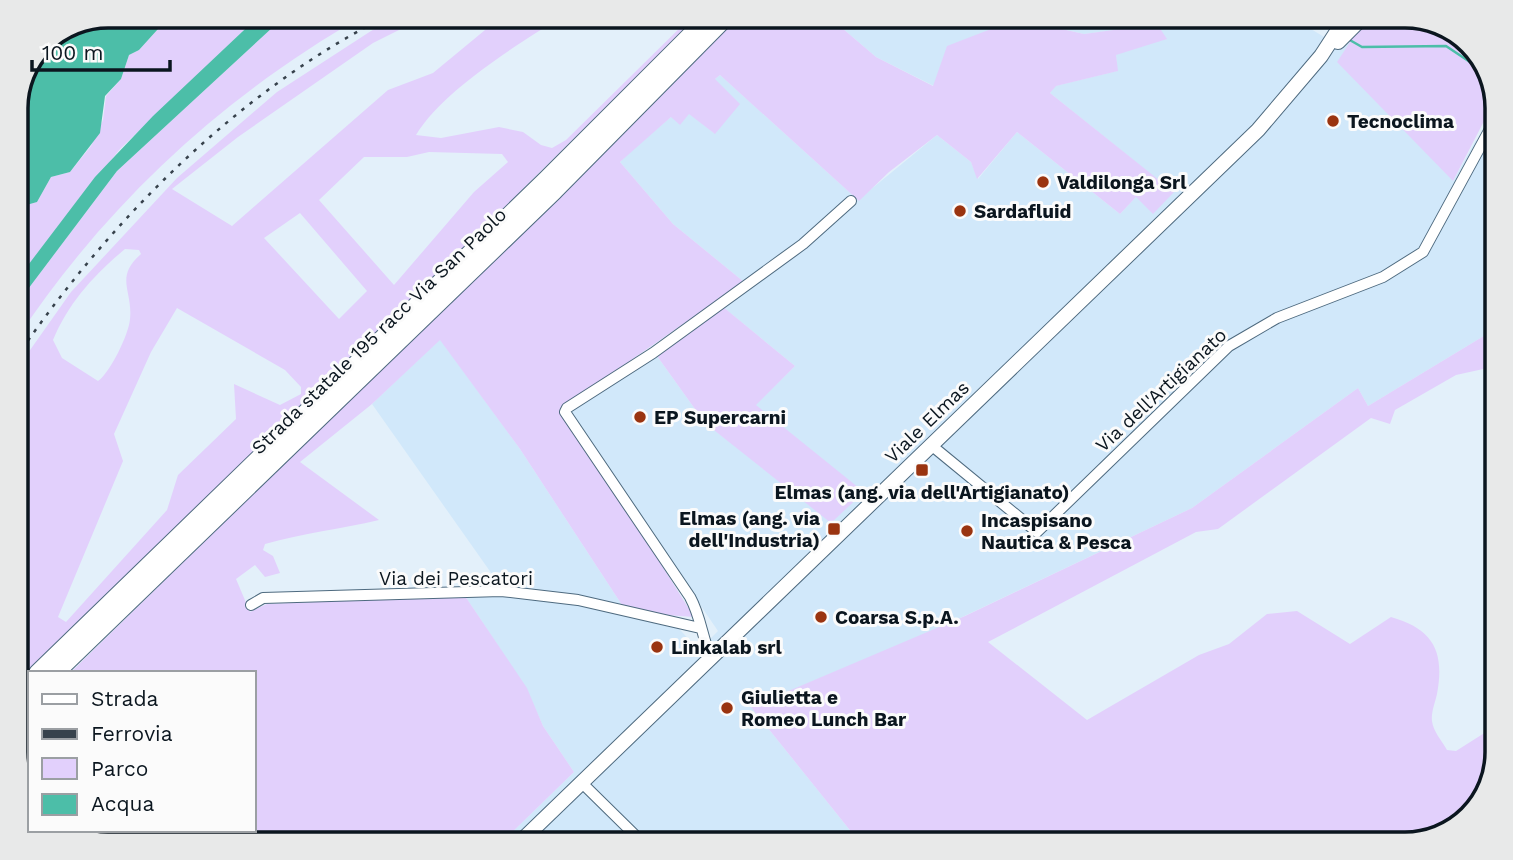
<svg xmlns="http://www.w3.org/2000/svg" width="1513" height="860" viewBox="0 0 1513 860" font-family="'Work Sans',sans-serif">
  <style>
    .built { fill: #d1e8fa }
    .green { fill: #e2d0fc; fill-rule: evenodd }
    .water { fill: #4cbea8 }
    .lines { fill: none; stroke-linecap: round; stroke-linejoin: round }
    .stream { stroke: #4cbea8; stroke-width: 2.5 }
    .minor-casing { stroke: #4e6a7f; stroke-width: 12 }
    .major-casing { stroke: #4e6a7f; stroke-width: 16 }
    .highway-casing { stroke: #4e6a7f; stroke-width: 18 }
    .minor { stroke: #fff; stroke-width: 10 }
    .major { stroke: #fff; stroke-width: 14 }
    .highway { stroke: #fff; stroke-width: 16 }
    .rail { stroke: #37424c; stroke-width: 2.5; stroke-dasharray: 3.5 7; stroke-linecap: butt }
    .poi-dot { fill: #9a3410; stroke: #fbfbfb; stroke-width: 2.5 }
    .labels { text-anchor: middle; dominant-baseline: central; stroke-width: 6; stroke-linejoin: round; paint-order: stroke }
    .poi-label { font-size: 19px; font-weight: bold; fill: #0b161f; stroke: #fbfbfb; text-anchor: start }
    .street-label { font-size: 19px; fill: #0b161f; stroke: #fbfbfb }
    .rim { fill: none; stroke: #0b161f; stroke-width: 3.5 }
  </style>
  <rect width="100%" height="100%" fill="#e3f0fa"/>
  <path class="built" d="M828 16H1226L1229 24 1259 16H1289L1326 38 1340 16H1405L1451 28 1464 40 1417 23 1386 18 1370 22 1453 181 1476 140 1497 150V328L1368 406 1358 388 1192 508 935 630 751 707 861 844H500L574 772 543 726 526 688 465 596 506 594 372 404 440 339 520 449 622 605 666 615 699 650 718 631 569 412 657 356 705 423 734 445 863 492 755 405 795 366 723 307 744 282 673 224 620 162 632 150 671 117 689 113 714 133 715 79 720 75 858 200 937 135 971 162 978 179 1017 132 1120 214 1136 197 1173 192 1050 93 1055 86 1117 71 1116 55 1157 25 1084 34 1017 19 934 86 876 57Z
    M30 733V800L16 757V746Z
    M61 830H154L161 844H108Z"/>
  <path class="green" d="M164 16H259L120 149 16 281V217L23 206 37 202 51 177 70 172 91 146 103 120 106 96 121 79 129 55 139 50 158 29 156 22Z
    M285 16H363C223 96 105 205 16 340V305L117 171Z
    M400 16H427L373 43 238 137 172 189 232 226 388 90 433 73 502 16H563C518 44 443 90 416 135L441 138 499 127 523 132 541 145 552 148 566 140 692 16H697L269 441 16 683V370L71 292 177 178 277 92 371 31ZM429 152 502 154 508 162 474 192 394 285 319 200 364 157H407ZM300 213 367 291 339 319 264 238ZM125 249 139 250 141 254C114 278 133 290 130 319 129 334 110 373 98 381L62 358 53 340C69 302 94 275 125 249ZM177 308 285 370 301 387V394L280 405 234 384 236 419 178 475 167 510 66 622 58 617 123 461 114 434 151 352Z
    M738 16H828L876 57 933 86 947 46 1017 19 1084 34 1157 24 1167 39 1116 55 1118 71 1056 86 1050 93 1174 192 1153 214 1136 197 1120 214 1017 132 977 179 971 162 937 135 889 172 859 201 720 75 715 79 740 104 715 134 689 114 680 125 671 117 620 162 673 224 744 282 563 407 694 617 666 615 622 605 520 449 440 340 372 404 300 462 379 520C341 529 303 533 265 544L263 550 273 556 280 573 265 577 255 565 236 579 250 612 267 604 465 596 527 688 543 726 574 772 500 844H161L154 830H254V673H70L656 100Z
    M1386 18C1416 23 1462 29 1481 57 1489 67 1491 86 1496 98L1453 181 1337 62 1358 30Z
    M722 306 795 366 756 405 864 492 831 523 705 423 657 356Z
    M1497 328V366L1456 375 1395 410 1390 424 1371 418 1218 529 1196 532 988 642 1087 720 1199 655 1229 644 1267 614 1297 611 1350 644 1391 617C1433 629 1445 651 1437 694 1435 703 1431 712 1432 721 1433 731 1442 741 1447 750L1456 751 1497 725C1497 766 1488 806 1452 831 1441 839 1419 840 1405 844H929L926 841 913 844H861L751 707 965 616 1192 508 1358 388 1368 406Z"/>
  <path class="water" d="M108 16H164L156 22 158 29 139 50 129 55 121 79 105 96 100 133 70 172 51 177 37 202 23 206 16 217V103L43 43Z
    M259 16H285L117 171 16 305V281L95 177 153 116Z"/>
  <g class="lines">
    <path class="stream" d="M1309 16 1330 28
      M1348 39 1362 47 1446 46 1488 74"/>
    <g class="minor-casing">
      <path id="minor" d="M931 445 1037 532 1229 346 1277 318 1383 277 1423 252 1497 116
        M251 605 263 598 501 591 578 600 700 628
        M711 658C702 637 701 617 690 597L565 412 567 408 653 353 803 244 851 201
        M583 784 644 844"/>
    </g>
    <g class="major-casing">
      <path id="major" d="M1338 42 1358 22 1373 16
        M518 844 1258 130 1321 56 1347 16"/>
    </g>
    <g class="highway-casing">
      <path id="highway" d="M37 673 546 179 709 16
        M56 673 555 191 728 16
        M16 693 30 680
        M16 711 30 698"/>
    </g>
    <use href="#minor" class="minor"/>
    <use href="#major" class="major"/>
    <use href="#highway" class="highway"/>
    <path class="rail" d="M16 358C108 222 239 90 387 16"/>
  </g>
  <g class="poi-dot">
    <circle cx="1333" cy="121" r="7"/>
    <circle cx="1043" cy="182" r="7"/>
    <circle cx="960" cy="211" r="7"/>
    <circle cx="640" cy="417" r="7"/>
    <rect x="915" y="463" width="14" height="14" rx="3.5"/>
    <rect x="827" y="522" width="14" height="14" rx="3.5"/>
    <circle cx="967" cy="531" r="7"/>
    <circle cx="821" cy="617" r="7"/>
    <circle cx="657" cy="647" r="7"/>
    <circle cx="727" cy="708" r="7"/>
  </g>
  <g class="labels">
    <g class="poi-label">
      <text x="1347" y="121">Tecnoclima</text>
      <text x="1057" y="182">Valdilonga Srl</text>
      <text x="974" y="211">Sardafluid</text>
      <text x="654" y="417">EP Supercarni</text>
      <text x="922" y="492" text-anchor="middle">Elmas (ang. via dell'Artigianato)</text>
      <text x="820" y="518" text-anchor="end">Elmas (ang. via<tspan x="820" dy="22">dell'Industria)</tspan></text>
      <text x="981" y="520">Incaspisano<tspan x="981" dy="22">Nautica &amp; Pesca</tspan></text>
      <text x="835" y="617">Coarsa S.p.A.</text>
      <text x="671" y="647">Linkalab srl</text>
      <text x="741" y="697">Giulietta e<tspan x="741" dy="22">Romeo Lunch Bar</tspan></text>
    </g>
    <g class="street-label">
      <text transform="translate(379 331) rotate(-44)">Strada statale 195 racc Via San Paolo</text>
      <text transform="translate(1161 390) rotate(-43)">Via dell'Artigianato</text>
      <text transform="translate(927 422) rotate(-44)">Viale Elmas</text>
      <text x="456" y="578">Via dei Pescatori</text>
    </g>
  </g>
  <path d="M0 0H1513V860H0ZM108 28H1405A80 80 0 0 1 1485 108V752A80 80 0 0 1 1405 832H108A80 80 0 0 1 28 752V108A80 80 0 0 1 108 28Z" fill="#e8e9e9" fill-rule="evenodd"/>
  <path class="rim" d="M108 28H1405A80 80 0 0 1 1485 108V752A80 80 0 0 1 1405 832H108A80 80 0 0 1 28 752V108A80 80 0 0 1 108 28Z"/>
  <rect x="28" y="671" width="228" height="161" fill="#fbfbfb" stroke="#9b9fa3" stroke-width="2"/>
  <rect x="42" y="694" width="35" height="10" fill="#ffffff" stroke="#9b9fa3" stroke-width="2"/>
  <text x="91" y="706" font-size="21" fill="#0b161f">Strada</text>
  <rect x="42" y="729" width="35" height="10" fill="#37424c" stroke="#9b9fa3" stroke-width="2"/>
  <text x="91" y="741" font-size="21" fill="#0b161f">Ferrovia</text>
  <rect x="42" y="758" width="35" height="21" fill="#e2d0fc" stroke="#9b9fa3" stroke-width="2"/>
  <text x="91" y="776" font-size="21" fill="#0b161f">Parco</text>
  <rect x="42" y="794" width="35" height="21" fill="#4cbea8" stroke="#9b9fa3" stroke-width="2"/>
  <text x="91" y="811" font-size="21" fill="#0b161f">Acqua</text>
  <path d="M32 60v10h138v-10" fill="none" stroke="#0b161f" stroke-width="3.5"/>
  <text x="42" y="60" font-size="21" fill="#0b161f" stroke="#fbfbfb" stroke-width="5" paint-order="stroke">100 m</text>
</svg>
